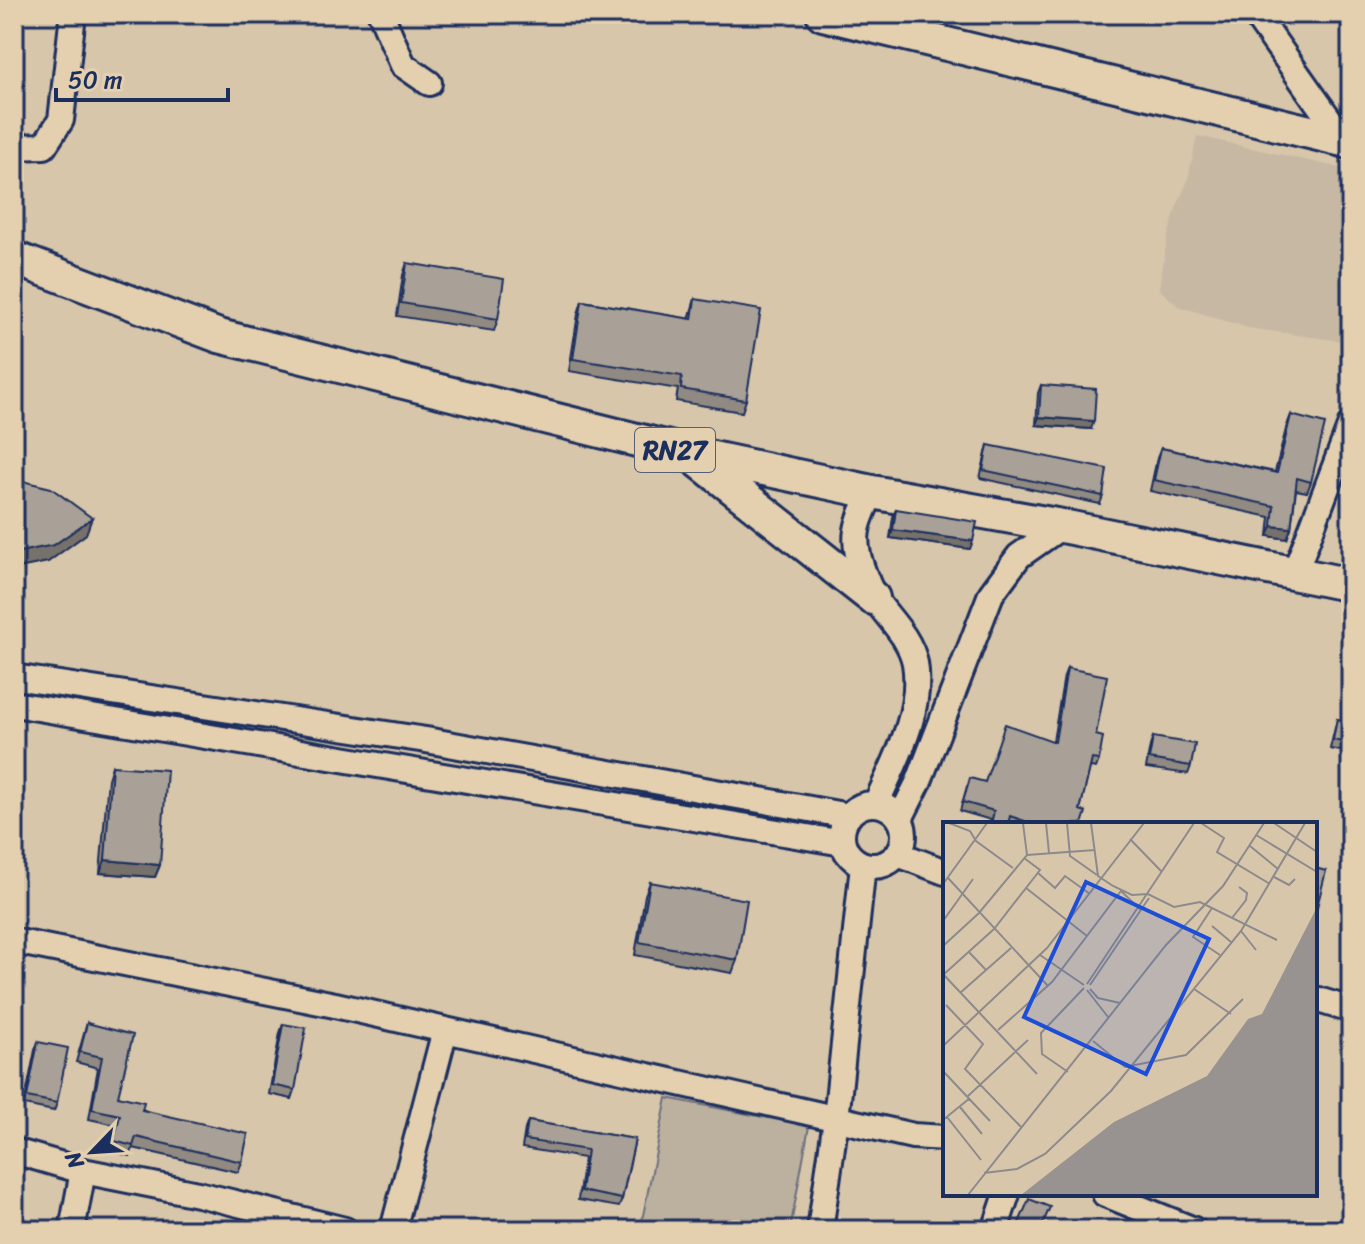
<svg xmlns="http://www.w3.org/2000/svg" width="1365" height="1244" viewBox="0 0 1365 1244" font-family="Sriracha,sans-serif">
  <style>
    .built { fill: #c6b8a3 }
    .pitch { fill: #bcb09f; stroke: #6c707e; stroke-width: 2 }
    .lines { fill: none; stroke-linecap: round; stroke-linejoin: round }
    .minor-casing { stroke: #1b2f5e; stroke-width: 30 }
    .major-casing { stroke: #1b2f5e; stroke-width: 38 }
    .minor { stroke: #e4d0af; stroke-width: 24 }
    .major { stroke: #e4d0af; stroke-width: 32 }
    .wall { fill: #918a82; stroke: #1b2f5e; stroke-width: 2 }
    .shaded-wall { fill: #76716a; stroke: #1b2f5e; stroke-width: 2 }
    .building { fill: #a9a197; stroke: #1b2f5e; stroke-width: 2 }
    .labels { text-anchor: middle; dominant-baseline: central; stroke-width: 8; stroke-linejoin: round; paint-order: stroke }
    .shield { fill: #e4d0af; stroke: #575f76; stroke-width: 2 }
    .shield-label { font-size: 26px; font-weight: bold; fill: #1b2f5e }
    .inset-road { fill: none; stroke: #8c8a8c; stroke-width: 2 }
    .view { fill: #1d4ed8; fill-opacity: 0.15; stroke: #1d4ed8; stroke-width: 4 }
    .inset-edge { fill: none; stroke: #1b2f5e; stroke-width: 4 }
  </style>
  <rect width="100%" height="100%" fill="#d8c6aa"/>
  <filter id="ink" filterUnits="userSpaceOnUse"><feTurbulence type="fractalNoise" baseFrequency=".0125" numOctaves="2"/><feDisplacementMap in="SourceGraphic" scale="16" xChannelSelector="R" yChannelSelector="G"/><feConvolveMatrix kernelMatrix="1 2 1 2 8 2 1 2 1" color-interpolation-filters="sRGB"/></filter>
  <g filter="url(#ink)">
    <path class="built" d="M1197 136 1341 168 1351 182V321L1348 342 1248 328 1178 306 1159 289 1167 240 1176 208 1187 183Z"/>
    <path class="pitch" d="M667 1098 809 1126 790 1230H640Z"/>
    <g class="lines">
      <g class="minor-casing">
        <path id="minor" d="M381 14 403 65 429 83
          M1255 14 1348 146
          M14 147 44 146 61 120 73 14
          M872 492C856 524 850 539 864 574 869 588 874 599 884 611 897 627 911 643 915 663 923 712 895 761 876 804
          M1295 572 1351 424
          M14 677 426 740 849 816
          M14 704 843 843
          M842 835a31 31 0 1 1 62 0a31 31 0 1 1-62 0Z
          M900 819 919 781 991 594 1019 556 1062 526
          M898 854 945 872
          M14 941 335 1005 913 1136 945 1138
          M1315 999 1351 1010
          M14 1151 83 1171 198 1194 345 1230
          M1105 1194 1194 1230
          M72 1230 83 1171
          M393 1230 445 1030
          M820 1230 836 1119 863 865
          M995 1230 1007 1194"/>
      </g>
      <g class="major-casing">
        <path id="major" d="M823 14 1351 142
          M14 258 219 336 689 453 872 492 1062 526 1351 585
          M695 458 873 598"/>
      </g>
      <use href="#minor" class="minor"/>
      <use href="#major" class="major"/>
    </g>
    <path class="wall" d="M407 263 498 319 494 331 397 316 403 275Z
      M695 299 746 400 742 412 676 401 678 389 569 371 578 314 582 301 689 319Z
      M1041 385 1091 429 1036 425 1038 393Z
      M1291 415 1311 482 1307 492 1296 490 1291 528 1287 539 1268 536 1270 517 1150 491 1157 458 1161 448 1275 472 1287 425Z
      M988 445 1103 496 1100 504 980 478Z
      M896 509 970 549 890 538 893 517Z
      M1067 668 1096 735 1099 760 1096 768 1090 767 1080 810 1082 824H990L991 820 960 811 967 786 985 782 1053 741 1064 676Z
      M1337 719 1351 722V753L1330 749Z
      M1153 737 1191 766 1188 774 1146 768 1150 746Z
      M112 766 160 865 155 877 100 873 108 779Z
      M650 882 737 960 732 973 635 955 645 895Z
      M87 1023 118 1096 242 1162 238 1172 133 1148 130 1156 110 1151 116 1125 89 1119 98 1068 76 1062Z
      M283 1024 295 1090 292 1099 269 1094 280 1033Z
      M38 1042 57 1103 54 1111 24 1105 35 1050Z
      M528 1121 635 1139 622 1199 619 1207 578 1200 584 1158 522 1148 525 1129Z"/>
    <path class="shaded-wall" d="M1039 417 1094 421 1091 429 1036 425Z
      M92 518 86 534 48 562 14 569V553Z
      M1272 526 1291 528 1287 539 1268 536Z
      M893 530 973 541 970 549 890 538Z
      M105 860 160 865 155 877 100 873Z"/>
    <path class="building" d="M407 263 504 279 498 319 401 303Z
      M695 299 761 310 746 400 681 389 682 376 573 359 582 301 692 319Z
      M1041 385 1096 389 1094 421 1039 417Z
      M1291 415 1325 424 1311 482 1297 478 1291 528 1272 526 1274 506 1154 480 1161 448 1277 473Z
      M988 445 1107 469 1103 496 983 470Z
      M14 479 51 488 92 518 54 545 14 553Z
      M896 509 977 522 973 541 893 530Z
      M1067 668 1107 676 1096 735 1103 737 1099 760 1092 759 1080 810 1086 812 1082 824H1034L1010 816 1008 824H991L994 811 963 802 970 778 985 782 1005 724 1055 742Z
      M1337 719 1351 722V744L1333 740Z
      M1153 737 1195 744 1191 766 1149 759Z
      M112 766 167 770 160 865 105 860Z
      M1315 868 1326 871 1315 915Z
      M650 882 747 900 737 960 639 942Z
      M87 1023 133 1035 118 1096 144 1102 142 1110 248 1134 242 1162 136 1137 133 1146 114 1141 120 1115 92 1109 102 1057 80 1052Z
      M283 1024 306 1028 295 1090 272 1085Z
      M38 1042 68 1048 57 1103 27 1097Z
      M528 1121 635 1139 622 1199 581 1191 587 1150 525 1140Z
      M1029 1199 1050 1207 1040 1230H1016Z"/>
  </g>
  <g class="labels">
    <rect class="shield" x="635" y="428" width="80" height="44" rx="6"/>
    <g class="shield-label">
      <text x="675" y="450">RN27</text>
    </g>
  </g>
  <g transform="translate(943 822)">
    <rect width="374" height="374" fill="#d8c6aa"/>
    <path d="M374 85V373H78L171 300 264 254 305 197 319 192Z" fill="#989391"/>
    <path class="inset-road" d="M6 1 27 9 33 19 70 46M80 1 84 33M103 1 106 31M124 1 127 34 154 53M148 1 155 54 170 64 189 73 205 72 231 85 257 80 334 118M258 1 281 16 274 30 327 62M331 1 374 30M313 13 374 50M187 17 218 49M307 24 335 47M95 51 112 66 122 54 147 72M331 55 346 63 352 57M5 56 105 164M0 62 44 1M83 66 144 114M269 86 250 115 277 133M289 96 303 78 304 71 296 65M0 99 30 57M269 104 288 120M298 109 313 128M0 124 36 91 84 33 152 28M25 129 43 148M97 133 141 163M0 152 94 252M0 153 51 107 97 48 81 36M144 162 251 1M147 163 206 76M147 167 155 176 177 181M251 167 288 192M144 168 165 195M17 171 68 126M3 183 40 222 22 247 79 306M55 208 109 160 178 69 198 88M150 219 182 245 243 233 300 177M0 224 104 126 201 1M0 249 47 299M125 250 99 232 98 211 141 166M25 274 85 218M17 285 39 312M4 295 38 338M0 298 27 276M41 351 74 347 102 332 168 269 298 109 362 1M25 373 223 123 280 64 321 1"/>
    <path class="view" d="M143 60 266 117 203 252 81 195Z"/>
    <rect width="374" height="374" class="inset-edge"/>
  </g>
  <rect width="1365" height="1244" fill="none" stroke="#e4d0af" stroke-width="48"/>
  <rect x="24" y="24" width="1317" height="1196" fill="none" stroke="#1b2f5e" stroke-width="3" filter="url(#ink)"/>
  <g transform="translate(92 1152) rotate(245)" stroke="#e4d0af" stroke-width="6" paint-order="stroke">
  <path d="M0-6L14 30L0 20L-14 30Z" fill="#1b2f5e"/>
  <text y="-12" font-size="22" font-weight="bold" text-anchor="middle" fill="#1b2f5e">N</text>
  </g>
  <path d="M56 88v12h172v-12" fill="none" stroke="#1b2f5e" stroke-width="4"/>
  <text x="68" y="88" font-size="24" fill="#1b2f5e" stroke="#e4d0af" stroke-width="6" paint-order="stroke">50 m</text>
</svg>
